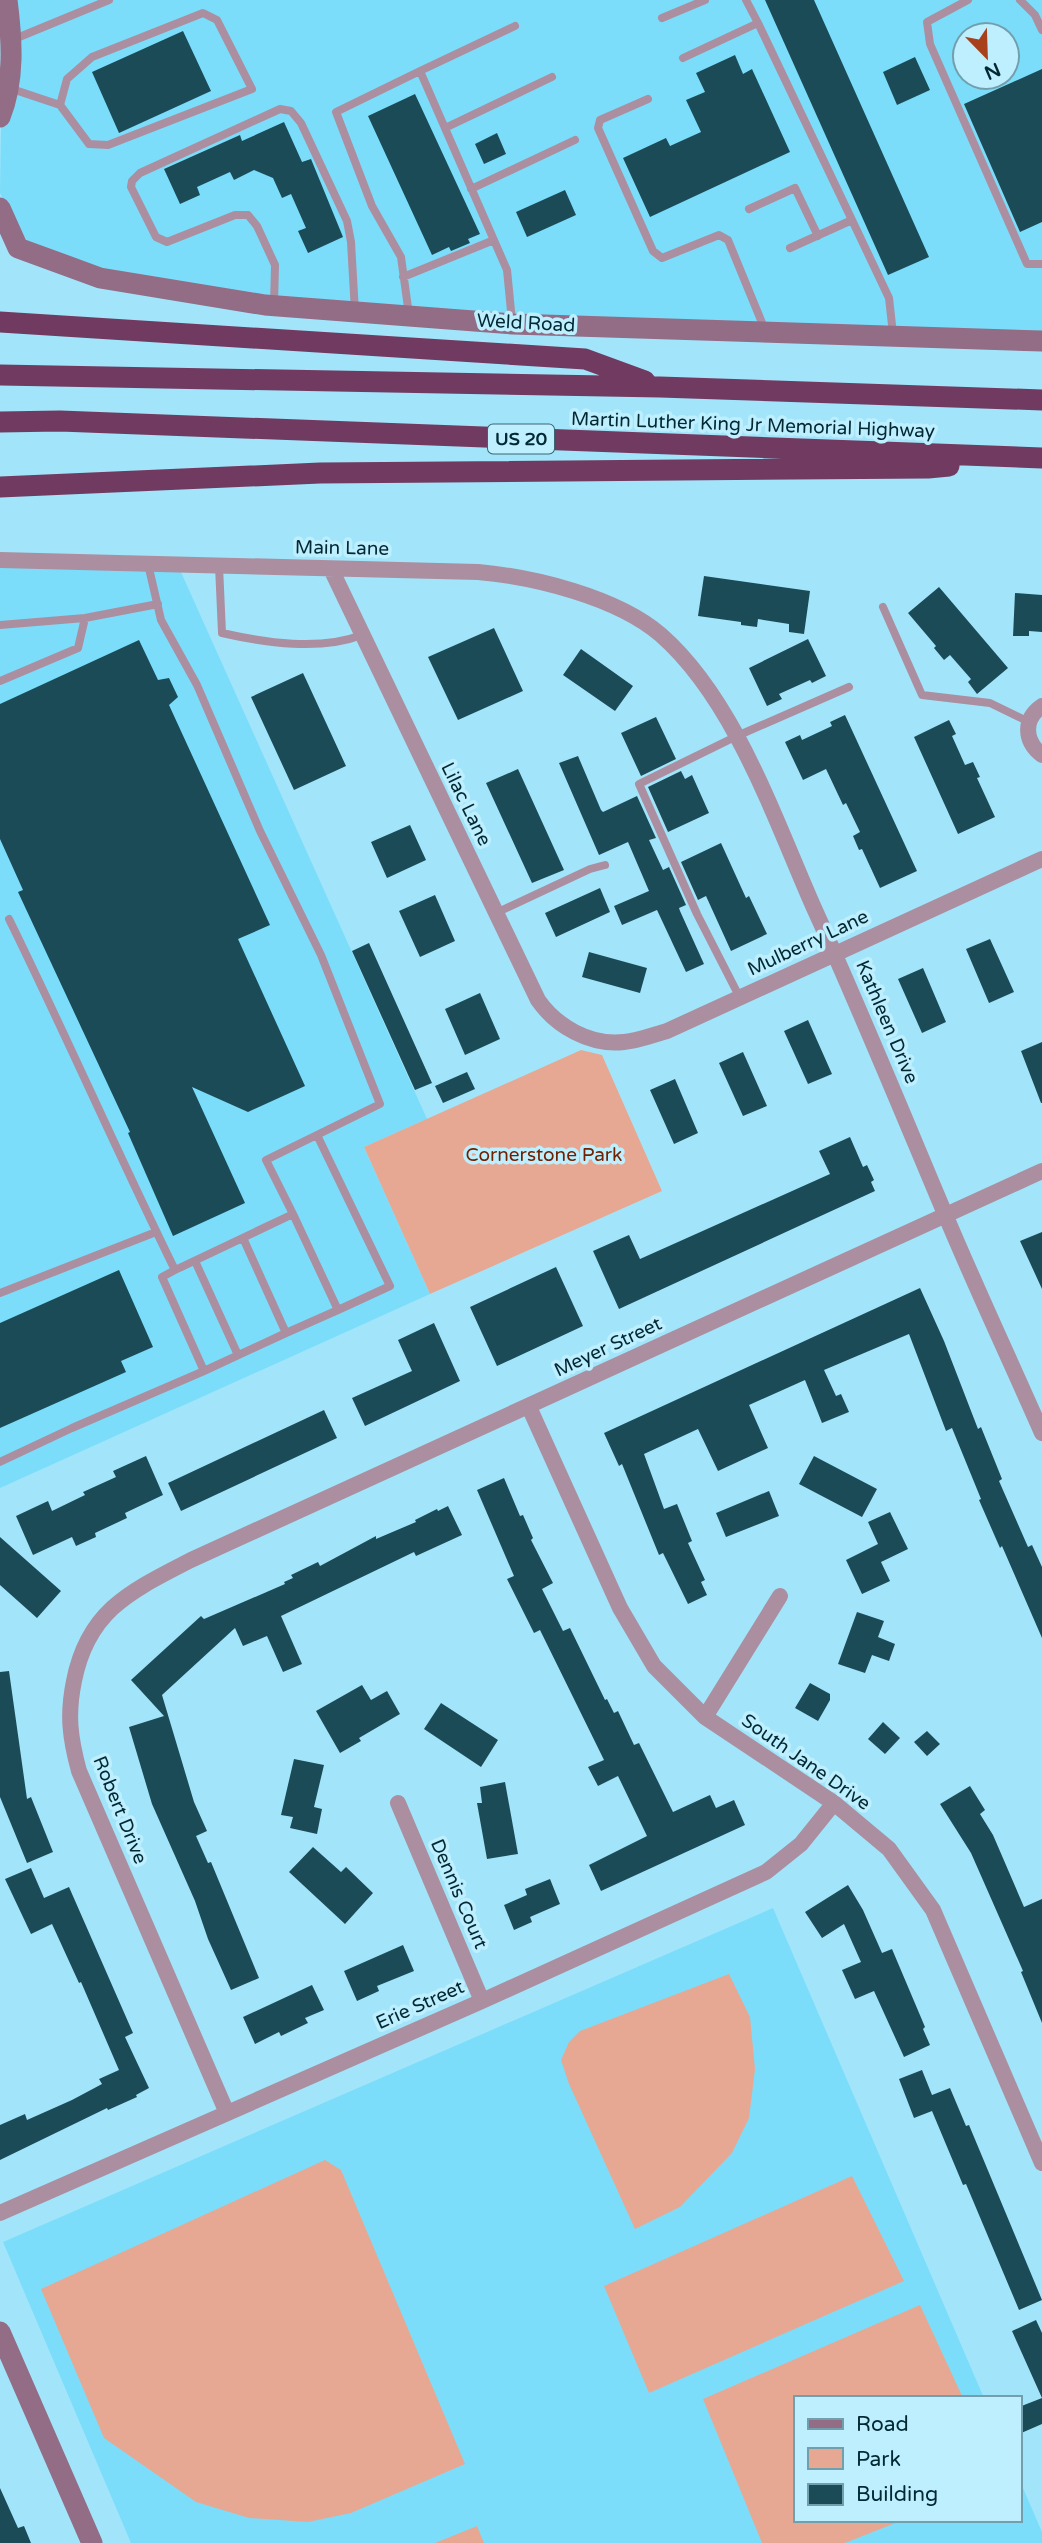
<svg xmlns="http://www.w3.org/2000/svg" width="1042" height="2543" viewBox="0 0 1042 2543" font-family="'Varela Round',sans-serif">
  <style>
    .built { fill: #7bddfa; fill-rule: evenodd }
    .green { fill: #e7a893 }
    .building { fill: #1c4b58 }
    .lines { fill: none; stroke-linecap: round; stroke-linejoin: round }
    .lane { stroke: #ab8fa1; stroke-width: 8 }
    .street { stroke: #ab8fa1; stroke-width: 16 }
    .secondary { stroke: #936c86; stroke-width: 21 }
    .highway { stroke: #713b61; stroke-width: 21 }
    .labels { text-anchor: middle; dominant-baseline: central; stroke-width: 7; stroke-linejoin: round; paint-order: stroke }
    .shield { fill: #beefff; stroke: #3a6470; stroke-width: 2 }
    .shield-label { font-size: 18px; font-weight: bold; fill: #022832 }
    .street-label { font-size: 19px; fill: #022832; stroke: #beefff }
    .park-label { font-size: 19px; fill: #712100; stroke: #beefff }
  </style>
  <rect width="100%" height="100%" fill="#a2e5fa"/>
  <path class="built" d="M14 0H1042V333L517 317 281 300 104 271 23 243 0 193 1 129 16 84ZM965 35H1007V77H965Z
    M0 566 180 570 427 1119 364 1147 430 1294 0 1488Z
    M773 1908 984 2398H795V2520H1019V2479L1042 2532V2543H131L3 2242Z"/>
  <path class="green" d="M581 1050 602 1055 662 1191 430 1294 364 1147Z
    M729 1974 750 2017 755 2069 749 2118 732 2153 680 2207 635 2229 569 2084 561 2060 569 2042 580 2031Z
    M325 2160 341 2170 465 2464 351 2513 308 2522 249 2518 196 2502 104 2438 41 2289Z
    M852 2176 904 2281 649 2393 604 2286Z
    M920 2305 963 2398H795V2520H903L845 2543H762L703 2399Z
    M477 2526 484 2543H435Z"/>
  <path class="building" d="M765 0H814L929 257 888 275Z
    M183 31 211 91 119 133 92 72Z
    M735 55 743 74 752 69 790 152 650 217 623 158 666 138 670 146 701 132 686 100 705 92 696 73Z
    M915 57 930 90 897 105 883 72Z
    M1042 69V222L1020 232 964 104Z
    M415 94 480 234 468 239 470 243 451 251 449 247 432 255 368 116Z
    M284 122 302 162 311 159 343 237 308 253 298 231 306 228 291 194 282 198 273 178 254 170 234 180 230 172 197 187 200 195 180 204 164 169 240 135 242 141Z
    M497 133 506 154 484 164 475 144Z
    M565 190 576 215 527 237 516 212Z
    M704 576 810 591 804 634 789 632V624L758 619 757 627 741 625V622L698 616Z
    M939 587 1008 668 977 694 968 682 971 679 950 655 944 660 934 648 936 646 908 613Z
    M1015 593 1042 595V632L1029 631V636H1013Z
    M494 628 523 691 458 720 428 657Z
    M808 639 826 676 812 683 810 680 779 694 782 699 767 706 749 668Z
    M139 640 158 680 169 678 178 697 169 705 270 925 238 939 305 1086 248 1112 192 1087 245 1203 173 1236 128 1133 130 1132 18 892 23 890 0 839V704Z
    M581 649 633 686 615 711 563 675Z
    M303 673 346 766 294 790 251 697Z
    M845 715 917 871 880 888 862 849 859 850 853 836 860 832 846 803 843 805 826 769 803 780 785 742 800 735 802 740 832 726 830 722Z
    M656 717 676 759 641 776 621 733Z
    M949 720 956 734 952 736 965 765 973 762 980 777 977 778 995 817 958 834 914 737Z
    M578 756 601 810 603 812 637 796 656 838 649 840 663 870 669 867 686 905 679 908 680 911 704 964 686 972 657 910 622 925 614 906 649 891 628 842 599 855 559 763Z
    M518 769 564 870 532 883 486 783Z
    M681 771 685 779 692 775 709 813 668 832 648 787Z
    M410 825 426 860 387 878 371 842Z
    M721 843 746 898 749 896 767 934 731 951 706 896 698 900 681 862Z
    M600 888 610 912 556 937 545 913Z
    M435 895 455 941 420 957 399 911Z
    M990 939 1014 992 989 1003 966 949Z
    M369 943 432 1083 415 1090 352 951Z
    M589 952 647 968 640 993 582 977Z
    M923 968 946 1022 922 1033 898 979Z
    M480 993 500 1039 465 1055 445 1009Z
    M808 1020 832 1074 808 1084 784 1031Z
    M1042 1042V1103H1041L1021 1051Z
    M743 1052 767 1106 743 1116 719 1063Z
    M467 1072 475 1089 443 1103 435 1086Z
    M675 1079 698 1133 674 1144 650 1090Z
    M850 1137 863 1167 867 1165 874 1180 871 1182 875 1191 619 1309 593 1251 629 1235 640 1259 830 1174 819 1151Z
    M1042 1232V1289L1020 1241Z
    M556 1267 583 1326 497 1366 470 1307Z
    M119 1270 153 1347 121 1361 126 1372 0 1428V1323Z
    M920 1288 944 1341 978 1429 981 1427 1002 1479 999 1481 1028 1547 1032 1545 1042 1567V1638L1002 1546 1000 1548 979 1500 981 1499 952 1428 946 1431 909 1334 824 1370 836 1396 841 1394 849 1412 822 1423 805 1380 749 1405 768 1448 718 1471 698 1429 644 1454 664 1509 677 1504 692 1541 688 1543 705 1580 701 1582 707 1595 688 1604 663 1553 659 1555 622 1464 619 1466 604 1433Z
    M434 1323 460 1381 365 1426 352 1398 412 1371 398 1340Z
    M324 1410 337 1438 181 1511 168 1483Z
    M146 1456 163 1495 125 1513 127 1518 95 1533 96 1537 76 1546 72 1537 33 1555 16 1516 48 1501 52 1511 85 1495 83 1492 116 1477 113 1471Z
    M814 1456 877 1489 862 1517 799 1484Z
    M504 1478 520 1516 523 1515 533 1538 531 1540 553 1583 542 1589 563 1631 570 1628 605 1700 607 1699 614 1713 618 1711 634 1745 639 1743 673 1812 710 1795 716 1808 734 1800 745 1825 601 1891 589 1865 647 1836 618 1776 598 1786 588 1767 604 1760 540 1630 534 1633 507 1579 514 1576 477 1490Z
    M769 1491 779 1516 726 1537 716 1513Z
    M448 1506 462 1535 416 1556 414 1552 281 1616 302 1664 283 1672 267 1636 243 1646 235 1628 162 1695 194 1802 207 1831 196 1836 208 1863 211 1862 259 1978 231 1990 208 1939 195 1901 152 1804 129 1727 164 1716 131 1680 201 1616 204 1619 285 1584 284 1582 293 1578 291 1575 318 1562 320 1566 376 1536V1539L416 1522 415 1520 437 1509 438 1511Z
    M890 1512 908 1549 881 1562 890 1581 862 1594 846 1560 878 1544 868 1522Z
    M0 1537 61 1591 37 1618 0 1585Z
    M857 1612 884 1621 878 1637 895 1644 889 1661 872 1655 865 1673 838 1664Z
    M9 1671 27 1799 31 1797 53 1852 27 1863 0 1797V1672Z
    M810 1683 830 1694V1700L818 1721 795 1708Z
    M362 1685 371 1700 387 1691 400 1714 359 1738 361 1741 340 1753 316 1711Z
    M441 1703 498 1740 481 1767 424 1729Z
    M883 1722 900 1738 885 1754 868 1739Z
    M927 1731 940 1744 927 1756 914 1742Z
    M294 1759 324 1765 314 1807 322 1809 317 1834 290 1828 293 1817 281 1815Z
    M505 1782 518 1854 487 1859 477 1803H482L480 1787Z
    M970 1786 985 1810 980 1814 993 1835 1024 1907 1042 1899V2023L1021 1972 1023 1971 971 1853 940 1804Z
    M313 1847 341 1872 346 1867 373 1893 345 1924 289 1872Z
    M31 1868 44 1898 69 1887 133 2033 125 2037 149 2088 136 2095 137 2097 108 2110 107 2108 0 2160V2125L25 2114 27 2120 72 2100 102 2084 99 2079 119 2070 81 1982 79 1983 52 1924 31 1934 5 1879Z
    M550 1879 560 1904 530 1917 532 1922 514 1930 504 1905 527 1895 525 1889Z
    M848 1885 863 1910 882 1953 892 1949 925 2027 923 2029 930 2045 904 2057 874 1991 855 1999 842 1970 861 1962 844 1924 822 1938 805 1912Z
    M403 1945 414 1971 377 1986 379 1991 357 2001 344 1971Z
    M312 1985 324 2010 305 2018 308 2023 281 2036 279 2032 255 2044 243 2017Z
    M922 2070 932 2095 950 2088 966 2126 969 2125 1042 2300 1019 2310 966 2184 963 2185 932 2111 914 2118 899 2079Z
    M1036 2320 1042 2333V2398L1012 2331Z
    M1042 2398V2424L1019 2434V2407Z
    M0 2488 18 2528 24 2526 31 2543H0Z"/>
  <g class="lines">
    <path class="lane" d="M746 0 758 23
      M968 0 927 22 930 44 1027 264H1042
      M1020 0 1035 15 1042 30
      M662 18 705 0
      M12 40 109 0
      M683 58 758 23 852 220
      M420 71 515 26
      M9 88 60 105 89 144 108 145 252 89 217 20 203 13 92 57 67 79 60 105
      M648 99 600 120 598 128 653 251 662 258 719 235 728 240 765 330
      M445 128 552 77
      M471 189 575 140
      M749 209 795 188 818 236
      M790 248 852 220 889 298 893 334
      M403 277 494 240
      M274 305 275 265 257 226 248 215H235L167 242 156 237 131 187 132 181 140 173 280 109 291 111 301 123 347 221 351 242 355 312
      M409 315 401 257 372 206 336 112 420 71 507 270 512 321
      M219 566 222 633C266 643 320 651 362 635
      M883 607 922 695 990 703 1029 722
      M0 625 85 618 158 604
      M0 681 78 648 85 618
      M496 913 590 869 605 865
      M9 919C66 1035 118 1154 175 1270L293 1214 266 1160 380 1104 321 955 260 831 197 685 161 620 148 564
      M740 998 697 914 639 784 737 736 849 687
      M293 1214 338 1310 390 1286 317 1135
      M243 1238 286 1333 338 1310
      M195 1261 238 1355
      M175 1270 162 1277 204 1371 286 1333
      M0 1293 156 1232
      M0 1462 72 1428 204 1371"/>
    <path class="street" d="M0 560 478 572C534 577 617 597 661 635 735 700 775 820 814 908 860 1009 902 1112 945 1214 976 1288 1010 1360 1042 1433
      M331 569 538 1000C556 1026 590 1046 624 1042 638 1041 653 1035 667 1031L1042 859
      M1042 706C1023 719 1024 741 1042 755
      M529 1407 620 1608 654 1666 705 1717 834 1803 889 1849 933 1910 1042 2163
      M705 1717 780 1596
      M398 1803 482 2001
      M227 2113 79 1771C70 1738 67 1715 74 1681 88 1610 131 1591 191 1560L1042 1171
      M0 2213 482 2001 766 1872 801 1844 834 1803"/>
    <path class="secondary" d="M0 117C15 80 12 39 7 0
      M0 208 18 248 100 278 265 305 513 324 1042 341
      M0 2332 92 2543"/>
    <path class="highway" d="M0 322 585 359 645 381
      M0 375 660 387 1042 400
      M0 422 60 421 1042 458
      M0 487 320 473 928 468 949 466"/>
  </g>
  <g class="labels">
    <rect class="shield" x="488" y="424.5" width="66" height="29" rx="5"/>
    <g class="shield-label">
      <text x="521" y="439">US 20</text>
    </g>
    <g class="street-label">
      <text transform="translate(526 323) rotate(3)">Weld Road</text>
      <text transform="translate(753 425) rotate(2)">Martin Luther King Jr Memorial Highway</text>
      <text transform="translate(342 548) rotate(1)">Main Lane</text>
      <text transform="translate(466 804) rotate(64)">Lilac Lane</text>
      <text transform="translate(808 943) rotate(-25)">Mulberry Lane</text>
      <text transform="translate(887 1022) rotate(67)">Kathleen Drive</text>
      <text transform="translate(608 1347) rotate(-25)">Meyer Street</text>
      <text transform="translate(806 1762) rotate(35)">South Jane Drive</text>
      <text transform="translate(120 1810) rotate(68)">Robert Drive</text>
      <text transform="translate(459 1894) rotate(67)">Dennis Court</text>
      <text transform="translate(420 2005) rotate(-24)">Erie Street</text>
    </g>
    <g class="park-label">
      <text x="544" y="1155">Cornerstone Park</text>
    </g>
  </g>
  <rect x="794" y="2396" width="228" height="126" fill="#beefff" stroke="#739fad" stroke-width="2"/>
  <rect x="808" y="2419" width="35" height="10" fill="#936c86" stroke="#739fad" stroke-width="2"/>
  <text x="856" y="2431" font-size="21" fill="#022832">Road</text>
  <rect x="808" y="2448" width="35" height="21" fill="#e7a893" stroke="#739fad" stroke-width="2"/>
  <text x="856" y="2466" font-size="21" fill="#022832">Park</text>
  <rect x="808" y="2484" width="35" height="21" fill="#1c4b58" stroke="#739fad" stroke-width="2"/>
  <text x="856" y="2501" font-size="21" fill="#022832">Building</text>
  <g transform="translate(986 56) rotate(157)"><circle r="33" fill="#beefff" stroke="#739fad" stroke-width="2"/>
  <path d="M0-5L12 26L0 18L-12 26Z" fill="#a8411b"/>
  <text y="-10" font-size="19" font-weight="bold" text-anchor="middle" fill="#022832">N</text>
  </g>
</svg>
